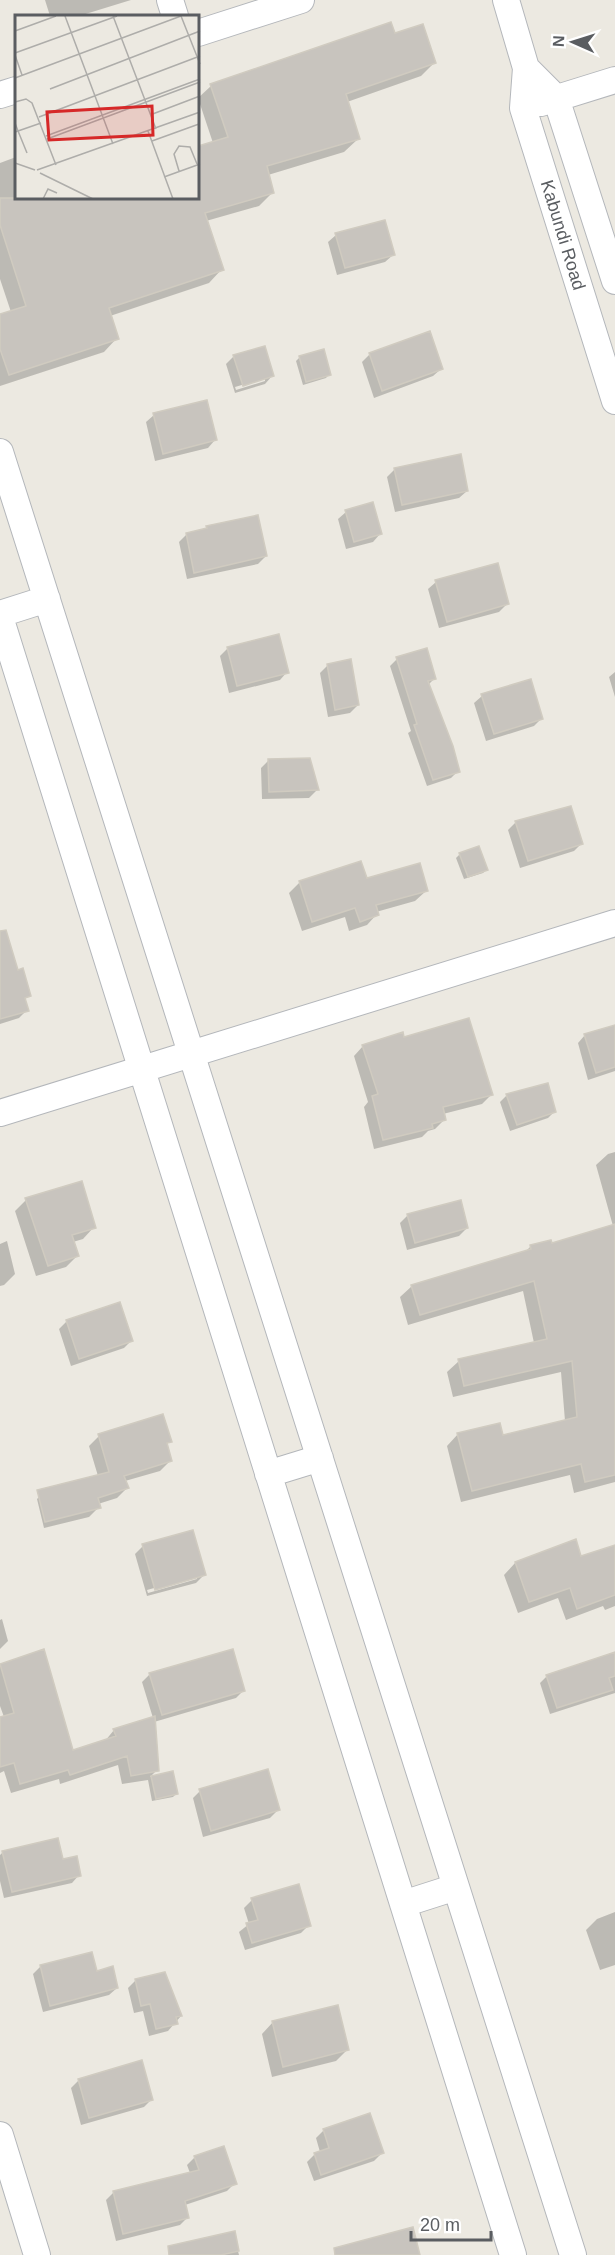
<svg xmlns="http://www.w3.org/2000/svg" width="615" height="2255" viewBox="0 0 615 2255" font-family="Helvetica,sans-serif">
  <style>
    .shadow { fill: #0003; fill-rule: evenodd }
    .building { fill: #c8c4be; stroke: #d0cbc0; stroke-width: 1.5 }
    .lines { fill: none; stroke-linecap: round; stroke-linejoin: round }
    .minor-casing { stroke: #b4b7bb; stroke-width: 28 }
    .minor { stroke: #fff; stroke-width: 26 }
    .labels { text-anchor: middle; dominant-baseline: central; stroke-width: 4.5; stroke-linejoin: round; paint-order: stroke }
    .street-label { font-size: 18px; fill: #5a5d61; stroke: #fff }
    .inset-road { fill: none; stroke: #aeadaa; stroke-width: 1.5 }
    .view { fill: #d62828; fill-opacity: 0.15; stroke: #d62828; stroke-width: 3 }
    .inset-edge { fill: none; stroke: #5a5d61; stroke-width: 3 }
  </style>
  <rect width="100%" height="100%" fill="#ece9e1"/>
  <path class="shadow" d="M45 0H131L79 16H50Z
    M390 24 394 35 434 63 421 76 347 102 358 139 344 152 268 175 273 192 259 206 206 221 222 269 209 283 110 316 117 338 104 352 0 386V316L11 312 0 279V163L16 157V198H198V148L213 143 198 98 211 86Z
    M336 235 393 255 385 262 337 275 328 242Z
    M370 354 441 369 433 376 374 398 362 362Z
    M234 356 272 376 265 384 235 393 226 364ZM265 378V381L236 390 235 387Z
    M300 357 329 374 326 378 303 385 296 361Z
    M154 415 215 440 208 448 155 461 146 422Z
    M395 469 467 491 459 498 395 512 387 477Z
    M346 512 380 534 373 542 346 549 338 519Z
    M207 527 266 556 258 564 187 579 179 542 187 534 204 531Z
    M436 582 507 604 499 612 439 628 428 589Z
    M228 648 287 672 280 680 229 693 220 656Z
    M397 659 434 679 428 685 458 771 451 778 427 786 408 733 411 731 390 666Z
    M328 665 358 705 350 713 328 717 320 673Z
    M615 672V697L609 677Z
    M482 696 542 718 534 726 486 741 474 703Z
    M269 760 317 790 309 798 262 799 261 768Z
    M516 822 581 844 574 851 520 868 508 830Z
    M460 854 486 870 483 873 464 879 456 858Z
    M366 880 426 891 415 901 376 912 377 914 367 925 349 931 345 917 302 931 289 893 300 882Z
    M0 969 16 972 29 995 24 1000 27 1010 19 1018 0 1024Z
    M615 1026V1071L588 1080 578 1043 585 1035Z
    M403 1039 491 1095 482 1104 443 1114 444 1120 435 1129 428 1131 422 1137 374 1149 364 1107 368 1102 354 1056 363 1046Z
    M507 1095 555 1111 548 1118 510 1131 500 1102Z
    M615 1152V1482L574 1493 570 1475 461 1502 447 1446 458 1434 502 1437 565 1421 561 1372 453 1397 447 1372 459 1361 534 1343 523 1291 408 1325 400 1297 412 1286 524 1253 531 1246 550 1245 613 1226 596 1165 608 1154Z
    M26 1200 94 1227 83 1239 73 1242 77 1256 66 1267 36 1276 15 1211Z
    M408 1215 467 1228 459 1236 407 1250 400 1223Z
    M7 1241 15 1274 4 1285 0 1286V1244Z
    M119 1304 132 1340 124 1348 71 1366 59 1329 66 1322Z
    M99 1436 170 1441 166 1445 170 1461 160 1471 125 1481 127 1488 117 1498 98 1504 99 1507 89 1517 44 1528 37 1499 47 1489 98 1476 89 1446Z
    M575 1541 580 1557 615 1547V1606L605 1610 603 1606 566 1620 558 1598 518 1613 504 1575 515 1563Z
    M143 1546 204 1575 196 1583 147 1596 135 1554ZM197 1576V1579L148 1593 147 1590Z
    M2 1619 8 1641 0 1649V1620Z
    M43 1651 72 1751 105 1741 114 1730 153 1718 142 1682 149 1675 232 1651 244 1690 236 1698 154 1722 157 1770 150 1777 172 1773 177 1793 173 1797 152 1801 148 1780 122 1784 118 1765 60 1784 59 1779 11 1793 4 1771 0 1773V1719L4 1717 0 1706V1665Z
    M615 1665V1693L550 1714 540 1683 547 1676Z
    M200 1791 278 1810 270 1818 203 1837 193 1798Z
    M3 1852 62 1861 79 1875 72 1883 4 1898 0 1881V1855Z
    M252 1900 309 1925 301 1933 245 1950 239 1932 249 1924 244 1908Z
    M615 1912V1965L600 1970 586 1930 597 1919Z
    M41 1966 96 1973 117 1988 109 1995 43 2012 33 1974Z
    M136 1980 181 2016 168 2031 149 2036 143 2011 134 2013 128 1988Z
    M273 2022 347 2050 336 2061 272 2077 262 2034Z
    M79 2080 152 2099 144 2107 81 2125 71 2088Z
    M324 2130 382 2153 374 2161 314 2181 307 2162 315 2154 320 2152 316 2138Z
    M195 2157 235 2183 227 2191 185 2205 188 2217 180 2225 116 2241 106 2200 114 2192 190 2173 187 2165Z
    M233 2233 239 2255H188Z"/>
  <path class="building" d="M391 22 395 33 423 24 436 63 346 94 360 139 267 166 274 193 205 213 224 270 109 308 119 339 9 375 0 349V314L26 306 0 225V198H198V146L228 137 210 84Z
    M385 220 395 255 345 268 335 233Z
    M430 331 443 369 382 391 369 353Z
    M265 346 274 376 243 386 233 355Z
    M324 349 331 375 306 382 299 356Z
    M207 400 217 440 163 454 153 413Z
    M461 454 468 491 402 505 394 468Z
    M373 502 382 534 354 542 345 510Z
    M258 515 267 556 194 573 186 533 207 528 206 526Z
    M498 563 509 604 447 622 435 580Z
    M279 634 289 673 237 686 227 647Z
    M427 648 436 679 428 681 453 746 460 772 433 780 414 725 417 724 396 657Z
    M351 659 359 705 335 710 327 664Z
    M531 679 543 719 494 734 481 694Z
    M310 758 319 790 269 792 268 759Z
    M571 806 583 844 528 861 515 821Z
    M479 846 488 870 468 877 459 853Z
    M361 861 367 878 420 863 428 891 376 905 379 915 360 922 355 908 312 922 299 881Z
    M6 930 18 970 23 968 31 996 25 998 29 1011 0 1019V931Z
    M469 1018 493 1095 443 1107 446 1120 432 1124 433 1128 383 1140 372 1096 378 1094 362 1045 403 1032 404 1037Z
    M615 1025V1067L596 1073 584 1034Z
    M548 1083 556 1112 517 1125 506 1094Z
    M82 1181 96 1228 72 1235 79 1256 48 1266 25 1198Z
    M461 1200 468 1228 415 1243 407 1214Z
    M615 1224V1475L585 1482 581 1464 472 1491 457 1433 500 1423 503 1435 577 1417 572 1361 464 1386 458 1359 547 1339 534 1281 420 1315 411 1285 531 1249 530 1245 551 1240 552 1243Z
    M120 1302 133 1341 79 1359 66 1320Z
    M163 1414 172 1442 167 1443 172 1461 124 1476 129 1488 98 1498 101 1508 45 1522 37 1490 109 1472 98 1434Z
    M193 1530 206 1575 155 1590 142 1544Z
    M576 1539 581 1556 615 1545V1595L577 1609 570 1588 529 1602 515 1562Z
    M44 1649 73 1750 116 1736 113 1729 155 1716 159 1771 131 1776 127 1756 70 1775 68 1770 20 1784 14 1763 0 1767V1717L14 1713 0 1664Z
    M233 1649 245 1691 162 1715 149 1673Z
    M615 1652V1676L609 1678 613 1690 557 1708 546 1675Z
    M268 1769 280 1810 211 1831 199 1789Z
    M173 1771 178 1794 156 1799 151 1776Z
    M58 1838 63 1859 77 1856 81 1876 12 1892 2 1851Z
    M299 1884 311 1926 252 1943 246 1923 258 1920 251 1898Z
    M92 1952 97 1971 113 1966 118 1988 50 2006 40 1965Z
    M165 1972 182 2016 176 2017 178 2024 156 2029 150 2004 141 2006 135 1979Z
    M338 2005 349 2050 283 2067 272 2021Z
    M142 2060 153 2100 89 2118 78 2079Z
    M370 2113 384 2153 321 2175 314 2153 329 2148 323 2129Z
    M224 2146 237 2184 185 2201 189 2218 123 2234 113 2191 199 2170 194 2156Z
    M413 2227 420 2255H335L334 2248Z
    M235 2231 239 2251 221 2255H169L168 2246Z"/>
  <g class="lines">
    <g class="minor-casing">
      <path id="minor" d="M170 0 175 16
        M506 0 526 68 523 108 615 401
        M198 33 301 0
        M526 68 556 98 615 281
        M0 95 16 90
        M541 103 615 80
        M0 452 573 2255
        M0 614 47 599
        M0 617 513 2255
        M0 1113 615 923
        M268 1474 320 1458
        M403 1904 456 1887
        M0 2135 37 2255"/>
    </g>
    <use href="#minor" class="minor"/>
  </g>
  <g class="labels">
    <g class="street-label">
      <text transform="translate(563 235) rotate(73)">Kabundi Road</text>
    </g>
  </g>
  <g transform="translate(15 15)">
    <rect width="184" height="184" fill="#ece9e1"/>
    <path class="inset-road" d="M50 1 98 129M98 1 141 114M0 16 41 1M0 38 102 1M0 40 7 60M0 63 166 1 185 49M35 74 185 16M0 87 11 84 17 88 41 150M135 100 185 81M24 102 185 41M0 108 3 116 26 108M133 116 158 184M0 117 3 116 12 138M31 121 185 64M32 124 185 67M137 126 184 109M0 148 20 155M22 155 185 97M164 156 159 139 164 131 175 132 182 149M25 158 78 184M149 162 185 149M28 184 33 174 42 178"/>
    <path class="view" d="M137 91 138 120 34 125 32 97Z"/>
    <rect width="184" height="184" class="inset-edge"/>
  </g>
  <g transform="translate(573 42) rotate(273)" stroke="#ffffff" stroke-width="4.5" paint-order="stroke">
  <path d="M0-4.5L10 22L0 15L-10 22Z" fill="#5a5d61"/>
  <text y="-9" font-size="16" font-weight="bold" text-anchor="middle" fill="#5a5d61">N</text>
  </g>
  <path d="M411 2231v9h80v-9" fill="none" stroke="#5a5d61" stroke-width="3"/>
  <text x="420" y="2231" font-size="18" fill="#5a5d61" stroke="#ffffff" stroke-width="4.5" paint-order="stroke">20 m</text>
</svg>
